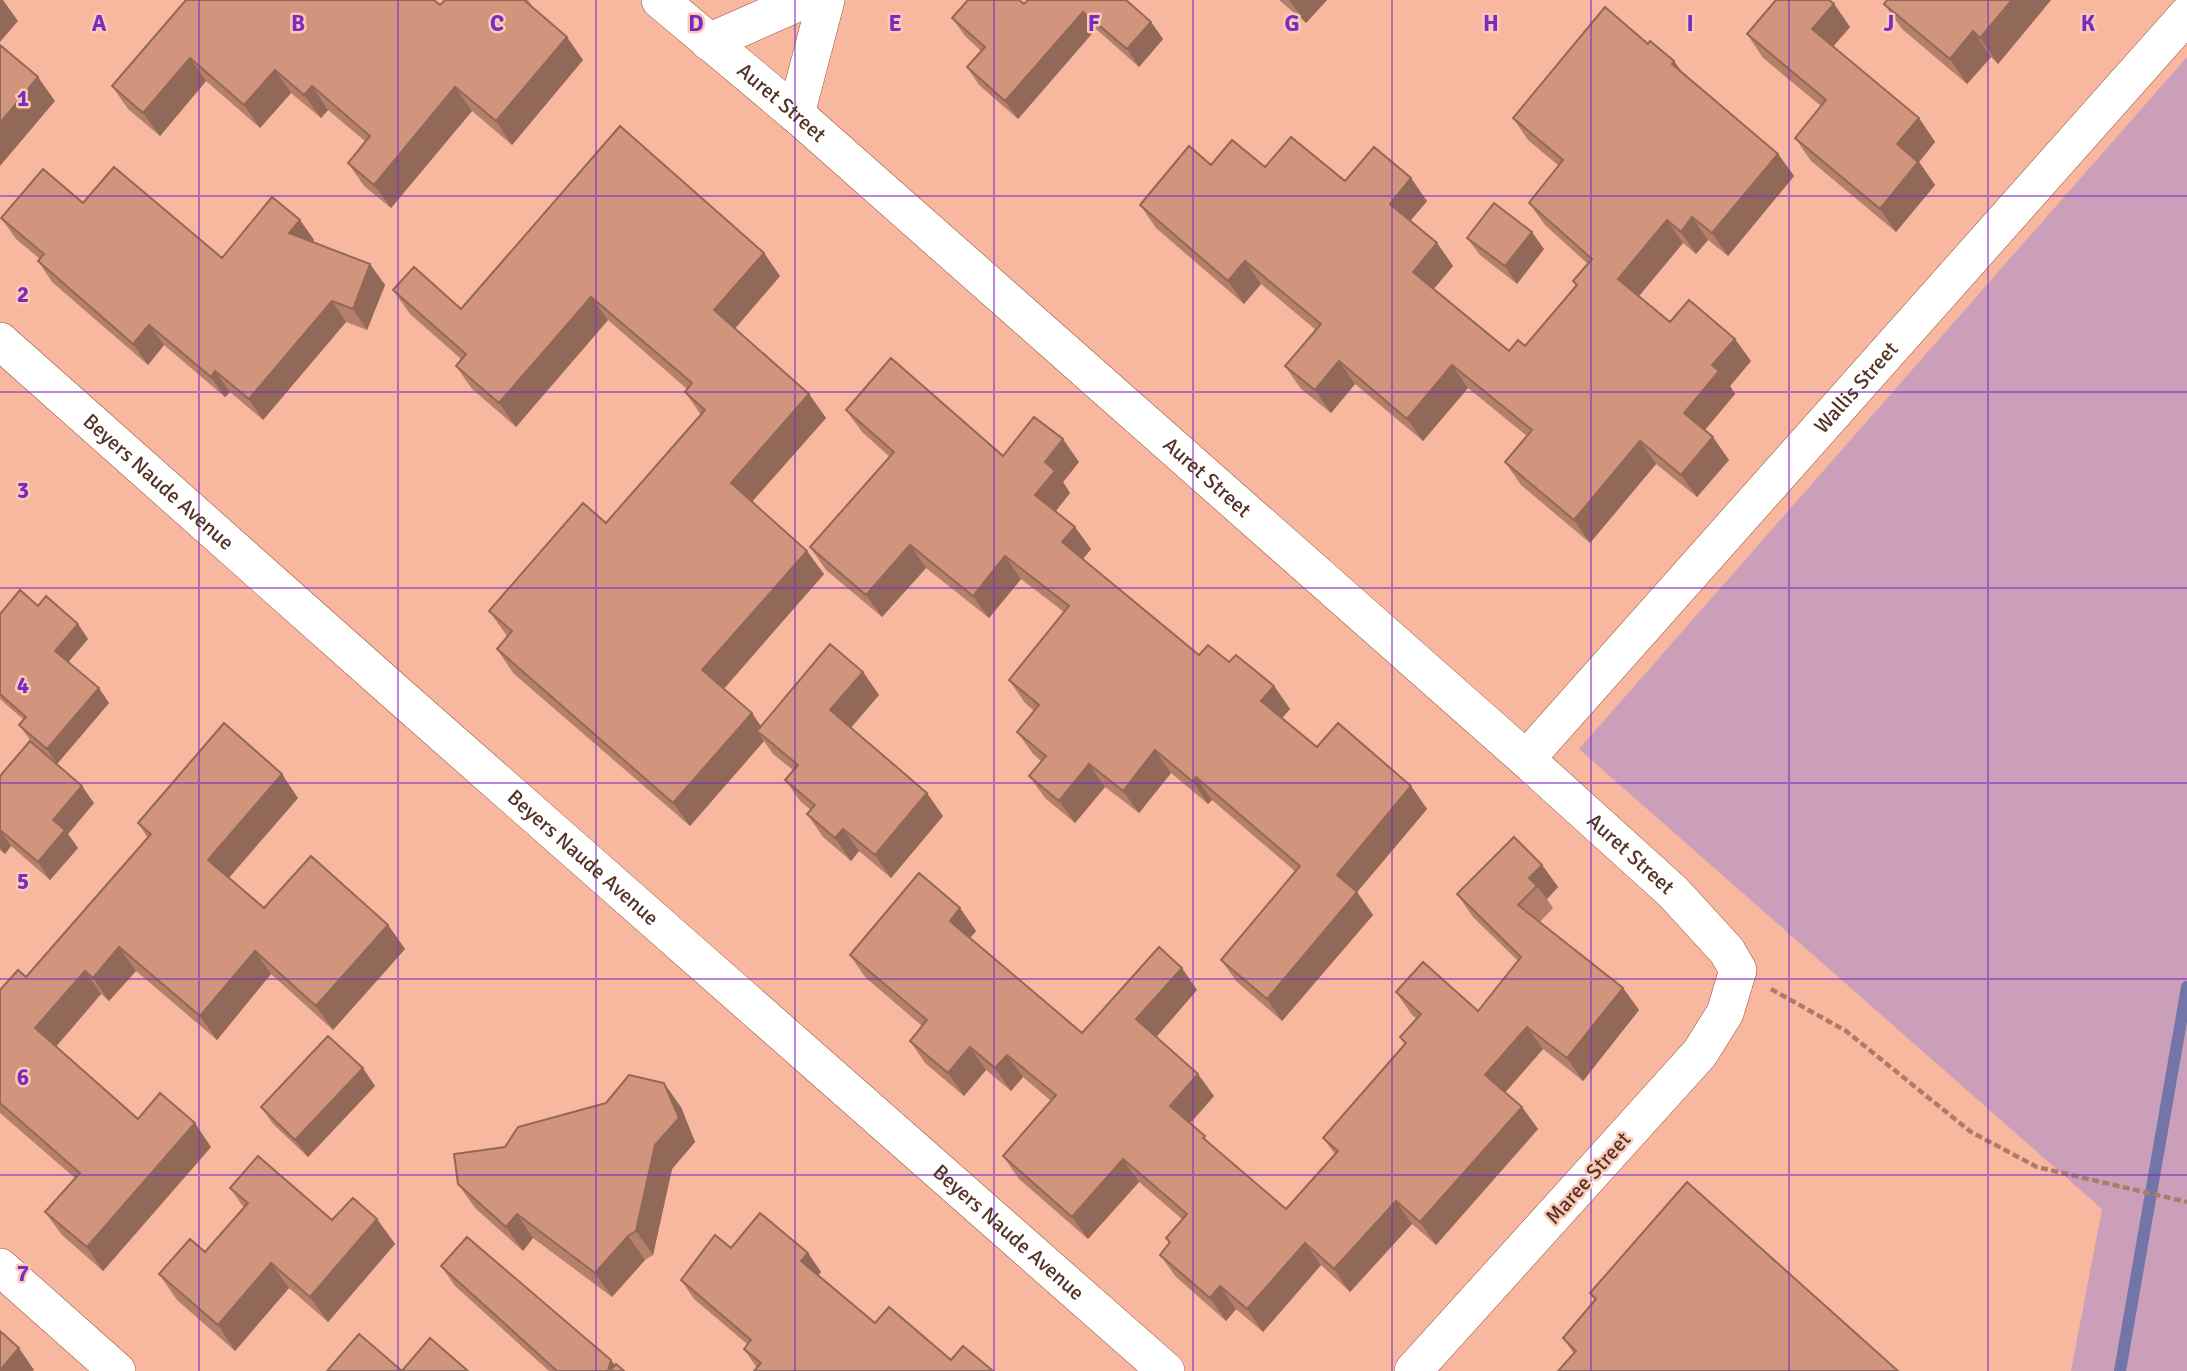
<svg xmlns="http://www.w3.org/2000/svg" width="2187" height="1371" viewBox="0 0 2187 1371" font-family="Signika,sans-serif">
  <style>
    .green { fill: #cb9fb9 }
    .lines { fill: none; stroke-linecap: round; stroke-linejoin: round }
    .stream { stroke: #7374a8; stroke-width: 12 }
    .street-casing { stroke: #965134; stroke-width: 38 }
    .path { stroke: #ad7c68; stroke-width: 4.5; stroke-dasharray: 7 3.5; stroke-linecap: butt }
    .street { stroke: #fff; stroke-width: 37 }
    .wall { fill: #b4806c }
    .shaded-wall { fill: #926858 }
    .building { fill: #d1957d; stroke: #926858; stroke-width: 2 }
    .grid { fill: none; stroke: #7b2cbf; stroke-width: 2; stroke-opacity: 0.55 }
    .labels { text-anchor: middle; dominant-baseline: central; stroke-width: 5; stroke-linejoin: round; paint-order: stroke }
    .street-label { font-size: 21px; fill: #533326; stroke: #facab7 }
    .grid-label { font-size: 23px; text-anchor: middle; font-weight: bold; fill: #7b2cbf; stroke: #facab7; stroke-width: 5; stroke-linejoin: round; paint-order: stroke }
  </style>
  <rect width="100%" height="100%" fill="#f7b89f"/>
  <path class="green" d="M2187 57V1371H2071L2102 1209 1579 749Z"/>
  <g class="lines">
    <path class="stream" d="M2120 1371 2187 987"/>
    <g class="street-casing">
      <g id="street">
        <path id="s1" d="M660 0 796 114 1526 759 1673 892 1727 951 1738 970 1725 1013 1700 1053 1413 1371"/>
        <path d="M709 42 804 0"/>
        <path d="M796 114 826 0"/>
        <path id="s2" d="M0 341 403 699 1166 1371"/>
        <path id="s3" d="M1526 759 2187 15"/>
        <path d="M0 1267 117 1371"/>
      </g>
    </g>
    <path class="path" d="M1771 989 1846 1031 1971 1132 2037 1167 2187 1202"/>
    <use href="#street" class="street"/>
  </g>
  <path class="wall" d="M186 0 440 5 445 0H528L534 9 583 60 512 145 472 111 391 208 364 186 348 163 366 142 328 110 321 118 291 93 260 128 206 81 160 136 128 109 112 86Z
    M1279 0H1327L1306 23Z
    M1887 0H2051L1998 64 1991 57 1967 84 1902 29 1884 4Z
    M1024 4 1151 22 1163 39 1139 67 1096 29 1018 119 979 85 967 67 981 51 965 36 952 18Z
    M1834 4 1850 27 1833 47 1919 118 1935 142 1919 162 1935 185 1896 232 1811 161 1795 138 1821 106 1763 58 1747 34Z
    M1648 44 1674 61 1682 72 1778 154 1794 176 1728 256 1708 240 1696 254 1683 243 1639 296 1670 322 1751 361 1730 386 1735 394 1704 430 1729 460 1697 497 1656 464 1590 543 1521 485 1505 462 1527 436 1468 388 1423 441 1355 384 1331 413 1301 389 1285 366 1316 330 1261 284 1244 304 1156 228 1140 205 1211 165 1265 167 1345 181 1427 201 1410 221 1437 243 1453 266 1434 289 1509 351 1525 346 1576 286 1573 281 1588 264 1545 225 1529 203 1559 166 1528 140 1513 118Z
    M83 203 222 258 300 220 314 240 313 242 370 264 385 285 367 330 346 322 263 420 230 392 225 397 164 345 148 365 52 282 38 261 40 259 16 239 1 218Z
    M1467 238 1544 249 1517 284 1480 255Z
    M764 253 780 276 735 329 809 394 826 418 752 502 824 574 724 689 752 713 761 726 863 672 879 695 851 728 943 816 891 878 859 851 851 861 823 837 807 814 811 810 801 802 785 780 793 770 773 754 764 741 690 826 513 673 497 649 507 636 489 611 606 523 701 415 685 392 687 389 608 320 516 427 472 389 456 366 461 359 410 314 393 290 461 309Z
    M846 410 1003 456 1079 462 1063 482 1070 493 1056 511 1075 527 1091 549 1083 559 1199 655 1229 662 1274 686 1290 709 1282 718 1317 747 1411 786 1427 809 1357 892 1373 915 1282 1021 1237 982 1221 960 1296 872 1212 800 1208 804 1171 773 1139 813 1105 787 1075 823 1045 798 1029 776 1041 761 1033 754 1017 732 1034 711 1025 703 1009 680 1064 612 1021 579 989 618 926 568 882 617 826 570 810 547 890 457 862 432Z
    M38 606 78 624 88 639 68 662 109 703 57 764 30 740 19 725 24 720 0 699V614Z
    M0 776 94 803 68 834 78 848 50 880 11 846 5 854 0 850Z
    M298 798 229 878 264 908 388 925 405 949 333 1030 271 974 217 1040 136 971 109 1001 101 994 56 1047 138 1119 211 1147 103 1271 62 1235 45 1212 75 1178 0 1113V990L26 977 148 838 138 823Z
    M1542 865 1558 887 1547 899 1553 908 1540 922 1623 988 1639 1010 1583 1081 1543 1049 1505 1093 1522 1107 1538 1129 1436 1245 1412 1224 1350 1292 1321 1265 1263 1332 1236 1309 1226 1321 1176 1277 1160 1255 1169 1243 1166 1238 1182 1219 1139 1182 1088 1239 1019 1179 1003 1156 1051 1101 1023 1077 1011 1091 986 1070 964 1096 925 1063 910 1041 922 1026 865 977 850 955 960 908 976 931 970 938 1082 1033 1197 990 1156 1037 1214 1096 1190 1123 1212 1145 1286 1209 1335 1154 1323 1138 1405 1044 1400 1037 1416 1018 1412 1015 1396 992 1478 1011 1518 961 1473 917 1457 894Z
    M375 1086 308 1157 273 1124 261 1107Z
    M681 1107 695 1142 672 1169 653 1255 645 1260 612 1297 533 1238 523 1251 475 1208 458 1184 505 1147Z
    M230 1188 332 1220 377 1219 395 1244 328 1322 289 1288 235 1351 177 1300 159 1274 205 1252 244 1208Z
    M731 1248 808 1253 821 1272 818 1275 875 1323 951 1360 993 1371 757 1368 744 1349 747 1344 694 1299 681 1280Z
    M441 1266 615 1365 624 1371H549L455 1286Z
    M1590 1293 1898 1371 1574 1354 1563 1338 1595 1301Z"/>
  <path class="shaded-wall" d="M0 0H3L18 21 0 42Z
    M1289 0H1327L1306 23Z
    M2012 0H2051L1998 64 1980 38Z
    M1834 4 1850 27 1828 52 1812 29Z
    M1083 12 1096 29 1018 119 1005 101Z
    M1151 22 1163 39 1139 67 1127 49Z
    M1973 31 1991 57 1967 84 1950 59Z
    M567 37 583 60 512 145 496 121Z
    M190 58 206 81 160 136 143 113Z
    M1674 61 1690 84 1672 64Z
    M275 70 291 93 260 128 244 105Z
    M38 77 55 101 0 166V123Z
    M312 86 328 110 321 118 304 95Z
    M455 87 472 111 391 208 374 185Z
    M1919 118 1935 142 1919 162 1935 185 1896 232 1880 209 1897 144Z
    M1778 154 1794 176 1728 256 1712 233Z
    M1411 178 1427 201 1406 226 1390 204Z
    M1692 217 1708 240 1696 254 1681 232Z
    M300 220 314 240 303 254 289 233Z
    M1667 220 1683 243 1634 302 1618 279Z
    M1532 232 1544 249 1517 284 1505 266Z
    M1437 243 1453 266 1429 294 1413 272Z
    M764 253 780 276 730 334 714 310Z
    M1245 261 1261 284 1244 304 1228 281Z
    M370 264 385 285 367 330 353 309Z
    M591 297 608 320 516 427 499 403Z
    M332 301 346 322 263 420 249 399Z
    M149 325 164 345 148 365 133 344Z
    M1735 339 1751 361 1730 386 1735 394 1700 436 1684 413 1712 365Z
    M1339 361 1355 384 1331 413 1315 390Z
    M1452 365 1468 388 1423 441 1407 419Z
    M215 371 230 392 225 397 211 377Z
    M809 394 826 418 747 507 731 483Z
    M1713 437 1729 460 1697 497 1681 475Z
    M1063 439 1079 462 1063 482 1070 493 1051 517 1035 495 1045 462Z
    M1640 441 1656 464 1590 543 1574 520Z
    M1075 527 1091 549 1078 565 1062 542Z
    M910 545 926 568 882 617 866 595Z
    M807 551 824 574 719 694 702 670Z
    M1005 556 1021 579 989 618 973 596Z
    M78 624 88 639 65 666 55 651Z
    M863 672 879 695 846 733 830 710Z
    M1274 686 1290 709 1277 724 1261 701Z
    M99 688 109 703 57 764 47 749Z
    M752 713 768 737 757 731 764 741 690 826 673 803Z
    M1155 750 1171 773 1139 813 1123 791Z
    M1089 764 1105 787 1075 823 1059 801Z
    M282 774 298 798 224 883 208 860Z
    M1196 777 1212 800 1208 804 1193 782Z
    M82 786 94 803 68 834 78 848 50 880 38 862 53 820Z
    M1411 786 1427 809 1353 897 1337 875Z
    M927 793 943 816 891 878 875 855Z
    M843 829 859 851 851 861 835 838Z
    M0 830 11 846 5 854 0 848Z
    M1542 865 1558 887 1547 899 1537 886 1529 878Z
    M1357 892 1373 915 1282 1021 1267 999Z
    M960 908 976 931 966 943 950 921Z
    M388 925 405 949 333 1030 316 1006Z
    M119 947 136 971 109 1001 93 978Z
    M255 951 271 974 217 1040 200 1016Z
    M1182 968 1197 990 1152 1042 1136 1019Z
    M85 971 101 994 51 1052 35 1028Z
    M1623 988 1639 1010 1583 1081 1567 1058Z
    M1527 1027 1543 1049 1500 1098 1485 1075Z
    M970 1047 986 1070 964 1096 948 1073Z
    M1007 1055 1023 1077 1011 1091 995 1068Z
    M363 1068 375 1086 308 1157 295 1140Z
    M1198 1074 1214 1096 1186 1128 1170 1106Z
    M664 1083 681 1107 695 1142 672 1169 653 1255 636 1231Z
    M1522 1107 1538 1129 1436 1245 1420 1222Z
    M195 1123 211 1147 103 1271 87 1247Z
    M1123 1159 1139 1182 1088 1239 1072 1217Z
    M1396 1201 1412 1224 1350 1292 1334 1269Z
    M517 1214 533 1238 523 1251 506 1227Z
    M377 1219 395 1244 328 1322 310 1297Z
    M628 1236 645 1260 612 1297 595 1273Z
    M1305 1243 1321 1265 1263 1332 1247 1309Z
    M808 1253 821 1272 814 1280 801 1261Z
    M271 1263 289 1288 235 1351 218 1325Z
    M1220 1286 1236 1309 1226 1321 1210 1298Z
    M19 1348 34 1370 33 1371H0Z
    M611 1360 619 1371H608Z"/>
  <path class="building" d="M186 0H434L440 5 445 0H524L567 37 496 121 455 87 374 185 348 163 370 136 312 86 304 95 275 70 244 105 190 58 143 113 112 86Z
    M968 0H1019L1024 4 1028 0H1126L1151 22 1127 49 1083 12 1005 101 967 67 985 47 952 18Z
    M1776 0H1829L1834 4 1812 29 1919 118 1897 144 1918 162 1880 209 1795 138 1826 100 1747 34Z
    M1887 0H2012L1980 38 1973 31 1950 59 1884 4Z
    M1605 7 1648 44 1650 41 1674 61 1672 64 1778 154 1712 233 1692 217 1681 232 1667 220 1618 279 1670 322 1689 300 1735 339 1712 365 1719 371 1684 413 1713 437 1681 475 1640 441 1574 520 1505 462 1532 430 1452 365 1407 419 1339 361 1315 390 1285 366 1321 324 1245 261 1228 281 1140 205 1189 146 1211 165 1232 140 1265 167 1291 137 1345 181 1374 147 1411 178 1390 204 1437 243 1413 272 1509 351 1518 340 1525 346 1577 285 1573 281 1592 259 1529 203 1563 160 1513 118Z
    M0 45 38 77 0 123Z
    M620 126 764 253 714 310 809 394 731 483 807 551 702 670 752 713 673 803 497 649 512 631 489 611 583 503 606 523 705 410 685 392 692 383 591 297 499 403 456 366 466 354 393 290 414 267 461 309Z
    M114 167 222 258 272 197 300 220 289 233 370 264 353 309 332 301 249 399 215 371 211 377 149 325 133 344 38 261 44 254 1 218 43 169 83 203Z
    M1494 203 1532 232 1505 266 1467 238Z
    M891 358 1003 456 1034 417 1063 439 1045 462 1055 471 1035 495 1075 527 1062 542 1199 655 1208 645 1229 662 1236 655 1274 686 1261 701 1317 747 1338 723 1411 786 1337 875 1357 892 1267 999 1221 960 1300 866 1196 777 1193 782 1155 750 1123 791 1089 764 1059 801 1029 776 1046 756 1017 732 1039 705 1009 680 1069 606 1005 556 973 596 910 545 866 595 810 547 894 452 846 410Z
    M20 590 38 606 46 596 78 624 55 651 99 688 47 749 19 725 26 717 0 694V614Z
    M830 644 863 672 830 710 927 793 875 855 843 829 835 838 807 814 815 805 785 780 798 765 757 731Z
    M224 723 282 774 208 860 264 908 311 856 388 925 316 1006 255 951 200 1016 119 947 93 978 85 971 35 1028 138 1119 160 1093 195 1123 87 1247 45 1212 80 1173 0 1103V990L18 970 26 977 151 834 138 823Z
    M30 741 82 786 53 820 65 830 38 862 0 830V776Z
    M1514 837 1542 865 1529 878 1537 886 1518 905 1623 988 1567 1058 1527 1027 1485 1075 1522 1107 1420 1222 1396 1201 1334 1269 1305 1243 1247 1309 1220 1286 1210 1298 1160 1255 1170 1242 1166 1238 1187 1214 1123 1159 1072 1217 1003 1156 1056 1095 1007 1055 995 1068 970 1047 948 1073 910 1041 927 1020 850 955 919 873 960 908 950 921 1082 1033 1159 947 1182 968 1136 1019 1198 1074 1170 1106 1205 1136 1203 1138 1286 1209 1338 1151 1323 1138 1406 1043 1400 1037 1421 1014 1396 992 1423 962 1478 1011 1521 957 1457 894Z
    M328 1036 363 1068 295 1140 261 1107Z
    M629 1075 664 1083 679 1118 655 1145 636 1231 628 1236 595 1273 517 1214 506 1227 458 1184 454 1154 505 1147 518 1127 606 1103Z
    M258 1156 332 1220 353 1198 377 1219 310 1297 271 1263 218 1325 159 1274 190 1239 205 1252 248 1203 230 1188Z
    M1687 1182 1898 1371H1558L1576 1351 1563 1338 1596 1299 1590 1293Z
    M760 1213 808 1253 801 1261 875 1323 889 1307 951 1360 963 1346 993 1371H754L761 1363 744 1349 751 1340 681 1280 715 1235 731 1248Z
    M467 1237 611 1360 608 1371H557L441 1266Z
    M0 1331 19 1348 0 1370Z
    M359 1334 402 1371 430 1338 468 1371H327Z
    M616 1364 624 1371H610Z"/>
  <path class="grid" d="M199 0V1371M398 0V1371M596 0V1371M795 0V1371M994 0V1371M1193 0V1371M1392 0V1371M1591 0V1371M1789 0V1371M1988 0V1371M0 196H2187M0 392H2187M0 588H2187M0 783H2187M0 979H2187M0 1175H2187"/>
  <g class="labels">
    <g class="street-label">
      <text stroke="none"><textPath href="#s1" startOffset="159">Auret Street</textPath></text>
      <text stroke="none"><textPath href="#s3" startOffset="497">Wallis Street</textPath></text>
      <text stroke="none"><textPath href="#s1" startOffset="726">Auret Street</textPath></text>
      <text stroke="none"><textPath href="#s2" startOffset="212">Beyers Naude Avenue</textPath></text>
      <text stroke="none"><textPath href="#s1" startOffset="1293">Auret Street</textPath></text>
      <text stroke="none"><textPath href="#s2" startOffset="779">Beyers Naude Avenue</textPath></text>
      <text transform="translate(1588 1178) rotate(-48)">Maree Street</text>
      <text stroke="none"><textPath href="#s2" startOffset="1346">Beyers Naude Avenue</textPath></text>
    </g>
  </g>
  <g class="grid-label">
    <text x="99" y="31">A</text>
    <text x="298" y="31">B</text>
    <text x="497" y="31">C</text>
    <text x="696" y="31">D</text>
    <text x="895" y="31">E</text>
    <text x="1094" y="31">F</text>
    <text x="1292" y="31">G</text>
    <text x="1491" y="31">H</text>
    <text x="1690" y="31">I</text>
    <text x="1889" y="31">J</text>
    <text x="2088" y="31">K</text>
    <text x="23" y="106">1</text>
    <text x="23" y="302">2</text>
    <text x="23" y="498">3</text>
    <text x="23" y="693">4</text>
    <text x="23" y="889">5</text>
    <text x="23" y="1085">6</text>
    <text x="23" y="1281">7</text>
  </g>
</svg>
